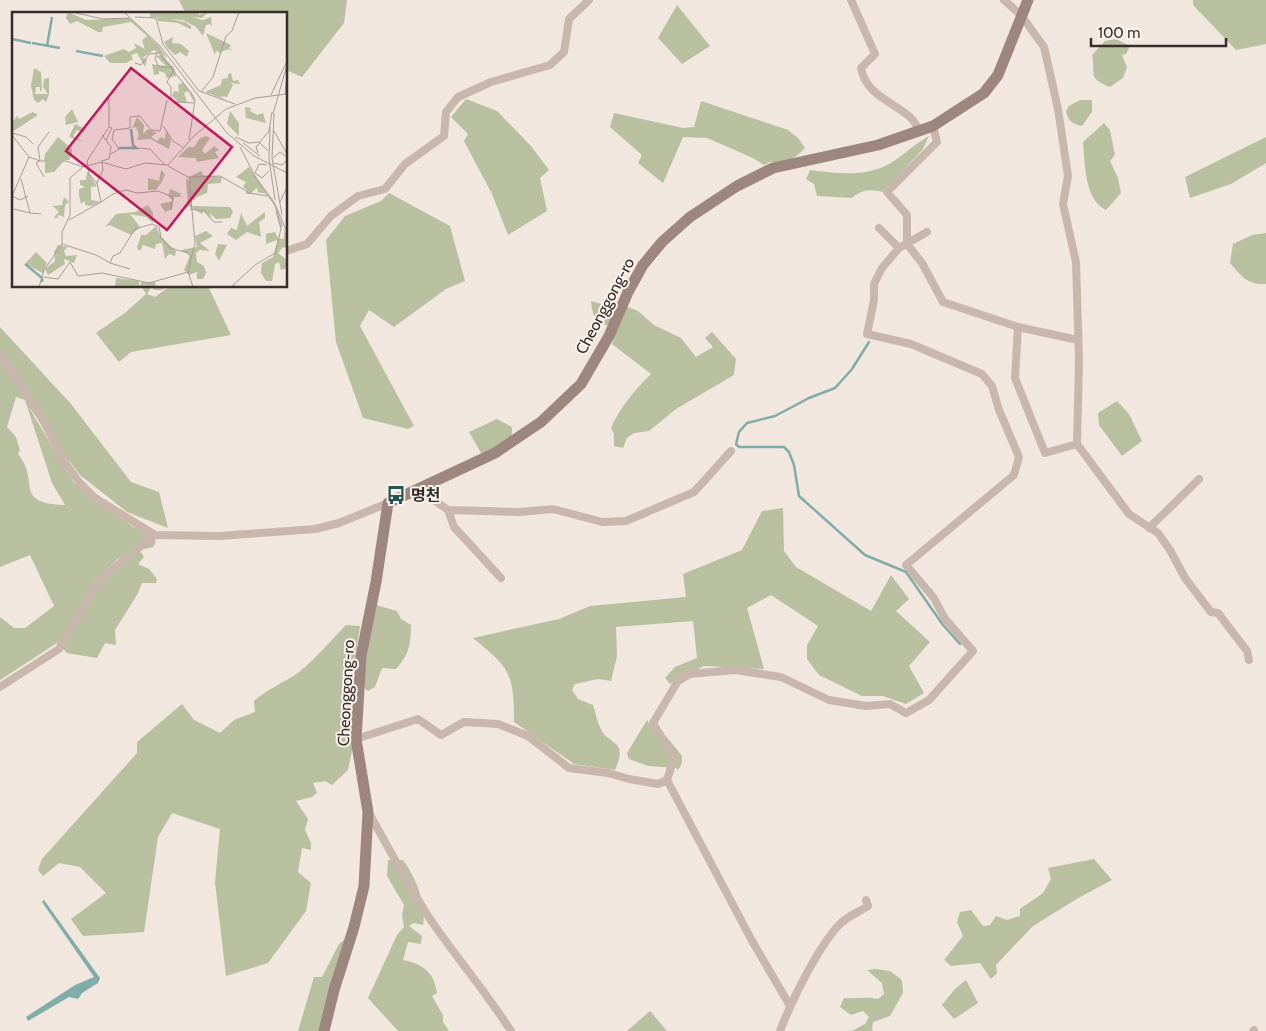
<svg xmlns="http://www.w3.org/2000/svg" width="1266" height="1031" viewBox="0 0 1266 1031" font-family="Cabin,'Noto Sans KR',sans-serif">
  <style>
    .green { fill: #b8c0a0; fill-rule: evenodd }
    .water { fill: #80adaa }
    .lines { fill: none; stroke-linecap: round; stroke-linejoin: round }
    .stream { stroke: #80adaa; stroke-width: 2.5 }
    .street { stroke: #c9b6ac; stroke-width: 8 }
    .secondary { stroke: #9d867d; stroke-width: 11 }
    .labels { text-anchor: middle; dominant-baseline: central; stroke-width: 4; stroke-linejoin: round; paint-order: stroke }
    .street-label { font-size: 16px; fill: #372d2a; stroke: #f9f2ec }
    .poi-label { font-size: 16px; font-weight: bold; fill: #372d2a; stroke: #f9f2ec; text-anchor: start }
    .inset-river { fill: none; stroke: #80adaa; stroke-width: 2.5 }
    .inset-road { fill: none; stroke: #a79d97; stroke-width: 1 }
    .view { fill: #c2185b; fill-opacity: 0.15; stroke: #c2185b; stroke-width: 2.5 }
    .inset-edge { fill: none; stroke: #372d2a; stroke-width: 2.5 }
  </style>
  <rect width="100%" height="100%" fill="#f1e7df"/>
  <path class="green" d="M179 0H347L344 23 302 77 286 70V14H186Z
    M1193 0H1266V44L1236 50 1193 5Z
    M677 5 710 46 682 64 658 38Z
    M1116 39 1130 46 1126 54 1122 55 1127 67 1123 78 1110 87C1087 78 1096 75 1092 55L1105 41Z
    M466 99 497 111 531 146 549 170 540 178 547 211 508 235 492 194 464 141 468 134 451 117Z
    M1080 100H1092V112L1082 126C1072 124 1068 121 1066 111L1069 106Z
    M701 101 788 130 799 139 805 148C796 158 784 166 770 162L764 165 753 158 707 138 683 137 663 183 638 163 642 155 610 127 614 113 683 128 694 127Z
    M1104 123 1110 130 1115 155 1110 161 1118 178 1121 193 1106 210C1084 200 1085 162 1083 142Z
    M929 136 923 149 883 192C871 189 862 189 852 198L817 196 814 184 806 179 810 170C841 174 870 178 897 159 908 151 916 143 929 136Z
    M1266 137V163L1231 184 1190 198 1185 177Z
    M389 193 450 226 465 281 446 289 394 327 369 310 360 326 414 426 408 429 363 418 336 342 326 240 345 216 381 201Z
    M1266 233V284C1248 285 1241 276 1230 263L1233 244 1252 235Z
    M141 286H152L147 294 155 297 170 286H208L231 335 131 352 119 362 96 333 126 312 146 294Z
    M591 301 605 305 613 301 638 311 654 325 681 338 696 357 713 347 705 338 712 332 736 359 734 375 676 409 649 431 634 433 627 438 623 448 614 446V434L611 428C620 407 635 390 651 374L612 344 617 329C598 322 593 322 591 301Z
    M0 327 71 404 131 482 159 492 168 528 127 512 80 475 28 406 74 483 133 527 140 529 156 542 153 547 145 549 137 546 144 557 138 564 149 569 157 579 156 583H142L137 595 115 630 116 645 105 643 97 658 67 653 57 643 0 680V617L14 628H25L54 606 30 555 0 567ZM16 397 25 400 52 483 65 505C12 503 41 482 18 454L20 450 16 437 7 427ZM119 558 126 562 103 581 95 579Z
    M1117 401 1129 414 1142 441 1122 456 1099 425 1098 413Z
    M497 419 512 427 511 448 499 457 491 459 481 453 469 432Z
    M783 508 784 551 796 567 871 611 891 575 909 599 896 611 930 642 909 666 924 693 906 704 883 696H862L819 675 807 659V645L818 626 771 595 747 608 764 669 704 666 670 684 665 678 675 667 697 658 693 621 616 627 617 656 611 681 598 679 575 684 572 690 578 699 593 705C596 713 597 722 601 729 609 746 629 739 615 770L574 764 514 722C514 673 510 668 473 638L559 619 590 606 686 597 683 574 742 550 762 511Z
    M376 605 397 611 401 619 411 625C411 644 409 655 396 669L382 668 375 687 368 691 365 689C361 661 369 632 376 605Z
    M346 625 360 626 350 692 355 696 354 742 348 770 332 785 325 781 313 783 317 793 312 797 296 801 308 819 305 830 311 843V850L302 848 298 872 311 883 306 911 268 963 226 976 215 882 220 829 172 813 158 837 144 932 83 936 71 919 106 893 80 867 59 863 43 876 38 870 42 859 137 753V742L182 704 194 720 220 733 234 720 255 712 254 701C267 689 284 683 299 672 316 659 331 640 346 625Z
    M647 720 653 731 666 736 682 756V763L678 770 676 768 648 766 629 759 627 753Z
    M1094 859 1112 880 1080 897 1033 926 996 965 997 973 991 979 980 963 951 966 944 960 963 936 957 922 960 912 971 910 983 926 990 925 996 916 1007 920 1020 916V909L1043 893 1051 879 1048 868Z
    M388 860H403C415 876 427 904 423 925L414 923 409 926 422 936 421 944 408 942 403 960C423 964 434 972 437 993L432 996 443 1015V1022L449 1031H398L368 998 397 935 404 927 402 915 404 905 387 876Z
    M344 940 321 1031H298L314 977H322L339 944Z
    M876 969 890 971 902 980 903 993 890 1016 873 1022 872 1028 873 1031H852L865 1024 869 1017 863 1011 851 1015 840 1007 844 998C856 999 867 996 878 999L884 994 882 983 867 970Z
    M966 980 978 1003 954 1019 942 1005 955 989Z
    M650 1011 667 1031H627Z"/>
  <path class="water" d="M44 900 100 978 98 983 82 993 78 999 69 997 28 1021 26 1017 75 985 94 977 42 902Z"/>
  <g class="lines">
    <path class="stream" d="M869 342 852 369 835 388 809 398 775 416 747 423 739 432 736 444 739 447H784L789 452 794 465 799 496 865 555 906 572 943 625 960 644"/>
    <path class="street" d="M851 0 875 54 861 68C866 95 892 101 910 117 914 121 917 126 920 131
      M1004 0 1021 15 1044 47 1058 109 1068 176 1063 204 1076 262 1079 360 1077 444 1129 514 1158 533 1170 550 1185 578 1211 612 1218 613 1247 651 1249 660
      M933 126 937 142 887 192 907 215V244L922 263 943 302 1018 327 1078 340
      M879 228 899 248 927 232
      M286 251 307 244 331 216 358 196 385 189 405 164 444 136 446 112 458 97 491 82 550 65 564 52 569 19 589 0
      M156 286H161
      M1018 327 1015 378 1045 453 1077 444
      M0 354 40 415 66 464 79 482 95 498 155 535
      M418 489 448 510 519 512 553 509 602 522 626 521 694 492 731 451
      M448 510 454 527 501 578
      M1149 528 1199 479
      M155 535 220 536 315 529 339 523 388 503
      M0 687 59 649 100 579 155 535
      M356 739 418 719 441 735 464 722 498 724 528 736 569 768 608 773 629 779 658 784 667 780
      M369 813C389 849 408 885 430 919 456 957 486 992 511 1031
      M790 1006 751 939 667 780 674 758 653 723 678 681 690 674 735 670 781 677 829 700 866 706 890 704 906 713 929 700 973 651 945 619 934 598 906 565 1014 475 1019 457 999 410 992 386 982 374 911 344 867 334 874 300V284L882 268 899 248
      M780 1031C791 1002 818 947 839 925 846 917 859 912 868 906L866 900
      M1253 1031 1254 1030"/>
    <path class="secondary" d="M324 1031 334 990 354 927 364 886 368 812 356 739 361 656 376 582 388 503 495 453 541 422 581 384 609 336 628 292 643 265 662 242 690 217 737 186 773 168 878 145 933 126 984 93 998 75 1028 0"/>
  </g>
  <defs>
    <g id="bus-bare" transform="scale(1.5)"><path d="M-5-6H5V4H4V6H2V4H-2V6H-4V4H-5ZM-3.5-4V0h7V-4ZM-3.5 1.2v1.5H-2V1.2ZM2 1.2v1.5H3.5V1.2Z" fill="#225655" stroke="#f9f2ec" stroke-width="2.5" paint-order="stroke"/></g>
  </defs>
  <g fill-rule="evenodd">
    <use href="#bus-bare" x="396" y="495"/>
  </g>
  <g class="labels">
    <g class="street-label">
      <text transform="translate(605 306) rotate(-62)">Cheonggong-ro</text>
      <text transform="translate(346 693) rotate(-87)">Cheonggong-ro</text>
    </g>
    <g class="poi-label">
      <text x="411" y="495">명천</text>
    </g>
  </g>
  <g transform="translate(12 12)">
    <rect width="275" height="275" fill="#f1e7df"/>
    <path d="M56 0 74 8 118 6 147 34 155 46 142 38 130 46 135 47 133 55 125 41 119 43 121 47 114 51H98L92 44 112 37 117 40 124 36 122 31 133 37 130 28 135 24 119 10 91 15 90 20H86L65 9 58 12 54 6ZM138 0H186L187 3 196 0 190 6 179 5 191 8 199 5 200 15 198 12 194 13 191 24 184 15 171 8 159 7 173 10 180 15 178 17 166 11 146 9 145 6H152L138 5ZM194 21 219 33 217 36 221 39 216 37 207 41 204 38 203 43ZM161 25 160 31 169 32 177 39 175 45 168 40 163 43 155 35 152 30ZM150 43 162 56 164 64 155 66 153 61 147 59V62L142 63 140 52 154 54 144 44ZM22 56 29 60 30 77 28 80V75H24L23 82H36L31 75 32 67 37 66V82L34 90 31 87 26 91 22 88 19 74ZM219 61 221 69 226 68 228 72 219 71 221 73 215 85 209 84 212 87 193 80 209 73 210 67 216 66V62ZM171 70 182 86V90L176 79 172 81 175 90H166L160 84 162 79 167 80 166 73ZM233 95 239 96 238 99 245 103 251 101 254 111 234 106ZM60 97 66 110 54 113 53 105ZM218 99 227 111V124L215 112ZM21 100 26 103 0 120V111L5 104 7 107ZM125 105 132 113 131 122 136 117 145 121 139 125 145 129 149 125 153 127 154 118 159 128 157 137 138 127 125 128 127 123 124 115 120 116ZM63 112 73 117 72 121 65 118 61 124 72 130 57 125ZM194 124 198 126 190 138 193 142 202 134 207 138 203 140 207 146 185 150 184 146 166 145 176 135H182L188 126ZM46 125 60 137V143L57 148 32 149 33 142ZM52 149 42 160 33 161V150ZM237 155 263 192 271 214 269 216 262 193 254 182 246 180 245 176 239 181 245 182H234V178L239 181 231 175 234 170 224 165ZM149 158 153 162 150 170 144 178H136V166L147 169ZM75 159 85 174 79 175V188L89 190 79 194 73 193V189L69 192 67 183V177L73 175 68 173V168H74ZM189 159 191 163 210 165 209 171 196 172 195 181 185 185 179 190 180 194 218 195 221 200 218 206 204 207 198 201 199 206 191 199 190 202 176 194 174 169 175 165 179 178 177 165ZM158 177 168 181 169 185H162L160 197 153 200 148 192 161 189 156 184ZM52 185 57 190 53 193 52 205 47 203 44 207 42 205 47 200 41 194 50 193ZM136 193 141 201V211L134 205 118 202 128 215 119 223 98 213 93 215 104 202 123 200ZM253 200V206L247 210 249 225 235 220 224 228 215 222 219 216 225 218 229 201 235 214ZM144 214 149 225 164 239 163 244 157 242 153 247 150 231 144 232 143 237 131 233 128 239 125 236 129 223H134ZM272 216 275 224V237L271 235 266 241 275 248V256L269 258 267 250 263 252 260 269H254L249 261 250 251 261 245 265 231V228L254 232V222L263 220 266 226 272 227ZM194 219 201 224 188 231 198 239 188 238 184 241 185 250 192 254 194 261 191 267H185V260L177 263 172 258 178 243 169 238 185 235 183 224ZM206 232 215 233 207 249 203 242ZM46 233 56 235 52 239 54 244 65 243 62 251 52 247 53 252 36 263 33 257 43 249 42 240ZM24 240 35 251 31 261 13 252ZM104 266 127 269V274L130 270H143L144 275H103Z" fill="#b8c0a0"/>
    <path class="inset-river" d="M0 27 19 31M20 31 48 36M35 34 40 5M64 39 91 44M107 136H124L121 133 119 117M13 252 30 266V270"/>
    <path class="inset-road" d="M60 0 91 7 117 6M112 0 148 34 215 121 242 144 275 161M123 5 144 6 151 32 187 79 223 92M145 40 143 47 147 55H161M123 51 129 53 137 42 147 41 180 82 183 88 177 128M162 57 155 70 159 75V86L163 90 182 91M189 80 201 65 214 24 220 19 227 0M273 82 275 63M259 83 275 49M261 102 275 53M262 102 260 146 270 203M151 114 161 129 172 136M258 115 257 147 263 188M262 119 275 142M0 121 14 125 21 132M0 123 17 145 28 149H54L71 155 89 150 114 157 133 151 156 153 182 124 214 97 243 86 275 82M223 125 237 131 248 130 257 119 260 100M94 128 100 116 97 115M231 131 248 144M228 135 244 166 262 190 275 220M125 136 138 137 153 153M246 141 244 135 248 131 256 139M99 142 107 137 100 127 102 118 118 116V105L128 104 139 118 148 119 155 88M261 146 268 140 275 145M89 149 97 147 99 135 90 123M90 150 91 158 85 171 89 190 101 182 114 178 125 181 146 179 161 185 159 198M261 151 270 153 275 148M255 153 247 152 243 161 250 166 257 159M156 154 176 165M32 165 24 151 28 149 26 135 37 120M176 165 208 164 238 181 255 184M9 167 18 201 29 202M85 171 77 162 75 149 97 115V87M0 184 17 145M0 184 8 188 16 184M268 190 275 175M2 197 18 201M178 197 192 199 202 210H210M57 208 89 190M50 232 84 243 98 251M118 257 98 251 101 244 108 241 123 217 140 212 147 215 149 225 158 236 176 241 180 246M176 260 183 231 177 166M176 260 181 275M32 265 46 267 58 250 66 264 90 261 137 271 176 260M27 275 32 258 50 232V220L58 203V166L71 155M219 275 243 253 263 241 269 217 264 199"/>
    <path class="view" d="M119 56 220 135 155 218 54 139Z"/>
    <rect width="275" height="275" class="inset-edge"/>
  </g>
  <path d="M1091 38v8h135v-8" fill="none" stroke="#372d2a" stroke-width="2.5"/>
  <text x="1098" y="38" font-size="15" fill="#372d2a" stroke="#f9f2ec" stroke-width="4" paint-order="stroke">100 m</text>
</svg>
